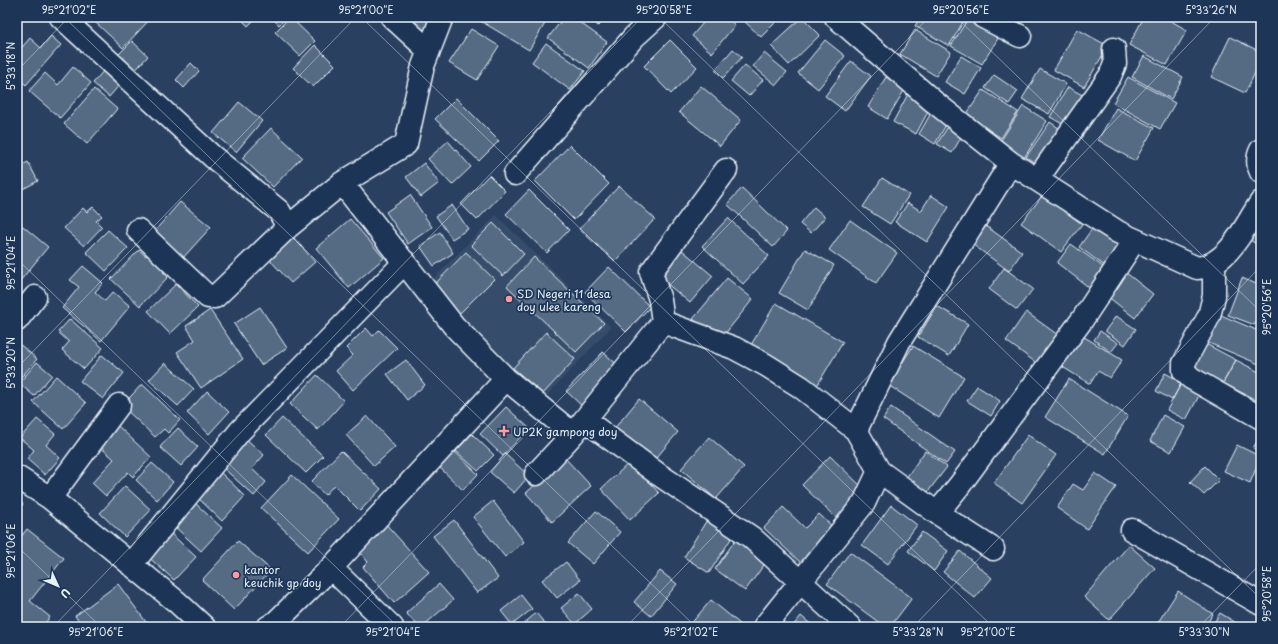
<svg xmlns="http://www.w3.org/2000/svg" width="1278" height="644" viewBox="0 0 1278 644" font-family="'Playpen Sans',sans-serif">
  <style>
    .built { fill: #364d6b }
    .building { fill: #556a83; stroke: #e8f1f8 }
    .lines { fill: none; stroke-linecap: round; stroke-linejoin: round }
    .minor-casing { stroke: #e8f1f8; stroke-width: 25 }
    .minor { stroke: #1d3557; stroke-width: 22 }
    .ticks { fill: none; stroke: #e8f1f8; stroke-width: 1; stroke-opacity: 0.45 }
    .poi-dot { fill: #ff9aa2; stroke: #1d3557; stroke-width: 1.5 }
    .labels { text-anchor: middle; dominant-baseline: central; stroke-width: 3.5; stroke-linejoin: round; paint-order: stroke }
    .poi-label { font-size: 11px; fill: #e8f1f8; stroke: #1d3557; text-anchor: start }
    .neatline { fill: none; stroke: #e8f1f8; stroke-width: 1.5 }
    .ticks-label { font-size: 10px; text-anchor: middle; fill: #e8f1f8 }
  </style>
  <rect width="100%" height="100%" fill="#294061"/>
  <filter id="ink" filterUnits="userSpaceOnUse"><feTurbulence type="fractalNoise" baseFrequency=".025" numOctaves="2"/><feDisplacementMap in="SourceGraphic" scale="8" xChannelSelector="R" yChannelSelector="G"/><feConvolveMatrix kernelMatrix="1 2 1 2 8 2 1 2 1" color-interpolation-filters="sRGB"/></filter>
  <g filter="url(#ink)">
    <path class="built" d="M496 215 611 327 539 404 425 287Z"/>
    <path class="building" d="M100 17H152L123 48 95 22Z
      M239 17H257L248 26Z
      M271 17H287L279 25Z
      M290 17 315 41 300 56 275 32Z
      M394 17H437L426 46Z
      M474 17H549L529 50Z
      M564 17H572L607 42 589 68 548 38Z
      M588 17H607L598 26Z
      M708 17H726L735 25 712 53 692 36Z
      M743 17H781L761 37 742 19Z
      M802 17 820 35 789 65 771 46Z
      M920 17H966L949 46 915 26Z
      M969 17H976L1002 32 982 64 951 46Z
      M1144 17H1164L1187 30 1167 65 1129 45Z
      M471 29 499 46 477 80 449 63Z
      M1077 29 1108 46 1084 87 1054 70Z
      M915 30 951 52 936 76 900 54Z
      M51 36 61 45 26 85 17 77V53L30 38 41 48Z
      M1230 37 1261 52V61L1245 93 1211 77Z
      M670 40 697 67 671 94 644 66Z
      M825 40 845 56 818 89 798 73Z
      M132 41 148 56 133 73 116 57Z
      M546 43 585 71 570 90 532 62Z
      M315 45 335 65 313 87 293 68Z
      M733 49 742 57 723 78 715 70Z
      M764 53 787 72 776 85 753 66Z
      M961 56 981 68 965 94 945 82Z
      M1144 56 1183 77 1171 99 1132 77Z
      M851 61 871 76 845 111 825 96Z
      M191 63 199 71 184 88 176 80Z
      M745 65 763 80 749 96 731 81Z
      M73 67 91 83 60 118 29 91 45 73 58 85Z
      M105 69 121 83 109 97 93 83Z
      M1040 69 1066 84 1049 114 1022 99Z
      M994 75 1018 91 1009 104 985 88Z
      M886 77 905 89 887 119 868 107Z
      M1128 77 1175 103 1160 129 1113 103Z
      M701 86 741 120 720 146 679 112Z
      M1068 87 1084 96 1066 126 1050 117Z
      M94 89 117 109 87 144 64 124Z
      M983 90 1018 112 1001 138 966 115Z
      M908 94 931 106 916 134 893 122Z
      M456 98 499 141 479 161 435 119Z
      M239 102 262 121 236 152 213 133Z
      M1023 106 1047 121 1024 158 1000 142Z
      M1116 108 1154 128 1135 161 1098 140Z
      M931 113 947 123 935 144 919 134Z
      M952 120 966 129 952 153 937 144Z
      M1050 122 1063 131 1040 166 1026 157Z
      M271 128 302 157 273 187 242 158Z
      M448 141 471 167 452 185 428 159Z
      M570 145 609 184 574 220 535 181Z
      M28 162 38 181 17 192V168Z
      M424 163 439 183 421 197 406 177Z
      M489 175 505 191 477 220 461 204Z
      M882 178 909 195 890 224 863 207Z
      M619 186 655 219 615 261 579 229Z
      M742 188 787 231 773 247 727 204Z
      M529 190 569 230 547 253 506 214Z
      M410 195 432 227 408 244 386 212Z
      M931 195 949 207 927 242 895 222 908 203 921 211Z
      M1043 195 1082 224 1061 252 1021 223Z
      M180 202 211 227 182 259 152 234Z
      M452 205 468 229 452 239 436 216Z
      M93 207 102 216 96 221 102 227 84 246 64 228 83 208 87 212Z
      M814 207 825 217 811 233 800 224Z
      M728 218 769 256 743 284 702 246Z
      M350 219 384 258 349 288 316 248Z
      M850 220 897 253 876 283 829 250Z
      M18 222 48 247 20 281 17 279Z
      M493 223 524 254 503 276 471 245Z
      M986 226 1022 252 1009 271 972 244Z
      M1094 226 1122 246 1106 267 1079 247Z
      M1261 226V247L1250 240Z
      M108 230 128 248 106 271 86 252Z
      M440 232 453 253 434 266 420 246Z
      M294 238 315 262 291 283 270 260Z
      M1071 244 1106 269 1091 289 1057 263Z
      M805 249 834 265 808 310 779 293Z
      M139 250 146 256 150 251 167 267 163 272 168 277 140 306 111 279Z
      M682 250 713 276 690 303 659 277Z
      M466 252 494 279 458 315 431 288Z
      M534 257 604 323 576 352 507 286Z
      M83 266 103 283 95 292 105 301 113 292 130 306 101 341 62 308 79 287 70 280Z
      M609 267 650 307 626 332 585 292Z
      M1004 268 1033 289 1017 310 989 289Z
      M1125 272 1153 294 1135 318 1107 296Z
      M727 278 753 299 720 340 693 319Z
      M1242 278 1261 286V310L1255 325 1228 315Z
      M176 284 198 307 170 334 148 311Z
      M776 303 843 342 815 389 748 350Z
      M937 306 968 324 949 356 918 337Z
      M260 307 287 348 261 365 234 324Z
      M210 310 243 359 201 388 177 352 195 340 186 326Z
      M1026 312 1058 335 1038 364 1006 341Z
      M1216 313 1261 332V365L1204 341Z
      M1116 316 1136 329 1125 345 1105 331Z
      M70 319 103 348 84 369 62 350 69 342 58 332Z
      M366 328 373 336 379 330 397 348 353 390 336 371 353 355 346 348Z
      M1100 331 1118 343 1111 352 1094 340Z
      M546 332 575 359 543 394 513 368Z
      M1081 335 1122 360 1110 378 1098 371 1090 384 1061 366Z
      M17 342 37 359 17 382Z
      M1204 343 1236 360 1223 383 1192 366Z
      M913 346 964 377 939 418 888 385Z
      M603 352 620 367 583 407 566 391Z
      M102 355 124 373 103 399 80 381Z
      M406 360 425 385 407 400 387 374Z
      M1236 360 1261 373 1260 402 1223 383Z
      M37 362 52 375 34 396 19 383Z
      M165 363 194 389 178 406 149 380Z
      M1165 373 1182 382 1172 400 1156 391Z
      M317 375 344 401 318 430 290 404Z
      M56 376 86 403 63 429 33 402Z
      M1069 379 1128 416 1105 454 1045 417Z
      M1182 382 1201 392 1186 420 1167 410Z
      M142 384 180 420 168 433 164 429 155 437 122 406Z
      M977 386 1000 401 991 416 967 401Z
      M207 391 229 412 209 434 187 413Z
      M639 399 678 432 652 463 613 430Z
      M506 407 529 428 503 456 480 434Z
      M891 407 955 452 946 464 883 419Z
      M1163 415 1185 427 1171 452 1150 441Z
      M367 416 395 447 374 466 346 435Z
      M282 418 323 456 306 473 266 435Z
      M37 419 55 434 46 445 60 458 45 475 27 459 34 450 20 438Z
      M117 425 151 457 133 477 128 472 106 496 92 483 114 459 98 445Z
      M178 428 198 447 181 466 160 447Z
      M472 434 494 455 478 471 456 451Z
      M1028 435 1056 455 1022 503 994 483Z
      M1261 435V453L1253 448Z
      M244 437 264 455 252 469 266 482 254 496 219 464Z
      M709 437 744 467 716 499 681 469Z
      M1237 445 1261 457 1250 483 1224 471Z
      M452 449 478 474 463 490 437 465Z
      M341 451 381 489 360 511 334 485 325 495 311 482Z
      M925 451 947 467 927 493 906 478Z
      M505 454 529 476 514 493 490 472Z
      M830 456 867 492 839 521 802 485Z
      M565 458 591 486 552 522 526 493Z
      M630 462 659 493 630 520 601 489Z
      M152 463 173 482 157 500 136 480Z
      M1205 466 1219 480 1204 495 1190 482Z
      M218 470 245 496 222 521 195 495Z
      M1095 473 1116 487 1087 529 1057 508 1073 484 1083 490Z
      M292 475 339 519 308 552 261 508Z
      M125 486 151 510 125 537 100 513Z
      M17 500 23 504 17 513Z
      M493 501 524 542 505 557 473 517Z
      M194 502 222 528 201 551 173 525Z
      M891 505 917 525 888 564 862 545Z
      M783 507 805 528 819 514 834 528 801 563 764 528Z
      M596 511 620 532 593 564 568 543Z
      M710 515 736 531 709 573 684 557Z
      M454 520 498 578 477 593 433 536Z
      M384 522 429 572 394 603 363 567 368 562 355 547Z
      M27 529 64 558 30 601 50 617 42 627H17V542Z
      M167 530 196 557 174 580 145 554Z
      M922 532 948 551 934 571 908 551Z
      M736 539 766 562 745 591 715 569Z
      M238 541 271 570 234 610 202 580Z
      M1129 545 1155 568 1109 620 1084 597Z
      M960 551 992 578 975 598 943 572Z
      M850 552 912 598 890 627H885L827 584Z
      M566 562 580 580 557 598 542 580Z
      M660 571 677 584 651 616 634 602Z
      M118 584 149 626 83 627 75 616Z
      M439 584 453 600 422 627H419L406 613Z
      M1178 591 1213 614 1205 627H1155Z
      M579 593 592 609 575 624 561 608Z
      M521 595 532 609 512 625 501 611Z
      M711 600 740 624 737 627 689 626Z
      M536 613 548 627H520Z
      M1220 613 1243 627H1211Z
      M801 616 814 627H792Z
      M335 621 341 627H328Z
      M58 623 61 627H51Z
      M669 623 674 627H665Z"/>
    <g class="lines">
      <g class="minor-casing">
        <path id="minor" d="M61 17 213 157 279 211 288 227 342 183
          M392 17 428 50
          M442 17 423 66 406 144 342 183 454 326 506 379
          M836 17 933 101 1011 163 1118 232 1197 268C1229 265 1245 225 1261 202
          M983 17 1020 36
          M1261 150C1257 158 1257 164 1261 172
          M515 174 634 37 656 17
          M1038 178 1110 76 1115 64 1114 49
          M138 230 208 297H215L288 227
          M1214 263V296L1209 316 1184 363V371L1191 378 1261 418
          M17 320 35 297
          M663 322 660 300 651 272 726 170
          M585 420 658 474 751 537 850 627
          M856 430 899 342 1011 163
          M879 471 937 513 959 486 1082 320 1134 241
          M536 474 573 434
          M17 477 50 498 177 602 204 627
          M50 498 119 405
          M937 513 993 549
          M1132 530 1261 604
          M131 565 240 431 405 262
          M331 568 392 627
          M268 627 276 622 331 568 506 379 573 434 663 322 734 348 766 365 801 387 856 430 879 471 864 503 764 627"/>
      </g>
      <use href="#minor" class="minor"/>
    </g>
  </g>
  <path class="ticks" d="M64 17 696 627M361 17 993 627M659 17 1261 599M956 17 1261 312M1253 17 1261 25M17 71 69 17M17 259 398 627M17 368 356 17M17 546 101 627M53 627 642 17M340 627 929 17M626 627 1215 17M913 627 1261 266M1199 627 1261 563"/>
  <g class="poi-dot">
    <circle cx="509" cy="299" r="4"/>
    <path d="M502 425h4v4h4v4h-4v4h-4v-4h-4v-4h4z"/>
    <circle cx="236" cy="575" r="4"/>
  </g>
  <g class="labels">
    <g class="poi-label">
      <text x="517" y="293">SD Negeri 11 desa<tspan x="517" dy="13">doy ulee kareng</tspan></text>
      <text x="513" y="431">UP2K gampong doy</text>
      <text x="244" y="569">kantor<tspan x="244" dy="13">keuchik gp doy</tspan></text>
    </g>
  </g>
  <rect width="1278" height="644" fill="none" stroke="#1d3557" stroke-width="44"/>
  <g transform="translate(58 586) rotate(134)" stroke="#1d3557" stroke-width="3" paint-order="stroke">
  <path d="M0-3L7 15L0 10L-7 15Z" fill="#e8f1f8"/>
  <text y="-6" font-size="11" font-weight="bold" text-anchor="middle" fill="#e8f1f8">U</text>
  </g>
  <rect x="22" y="22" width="1234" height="600" class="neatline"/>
  <g class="ticks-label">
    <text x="69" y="14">95°21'02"E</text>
    <text x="366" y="14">95°21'00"E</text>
    <text x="664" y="14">95°20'58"E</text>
    <text x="961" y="14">95°20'56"E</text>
    <text x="1211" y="14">5°33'26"N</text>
    <text transform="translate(11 66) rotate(-90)" y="4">5°33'18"N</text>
    <text transform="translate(11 263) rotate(-90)" y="4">95°21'04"E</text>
    <text transform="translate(1267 307) rotate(-90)" y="4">95°20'56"E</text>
    <text transform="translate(11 363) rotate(-90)" y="4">5°33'20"N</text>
    <text transform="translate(11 551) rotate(-90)" y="4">95°21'06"E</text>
    <text transform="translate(1267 594) rotate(-90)" y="4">95°20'58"E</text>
    <text x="96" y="636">95°21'06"E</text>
    <text x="393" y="636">95°21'04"E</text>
    <text x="691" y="636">95°21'02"E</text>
    <text x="918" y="636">5°33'28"N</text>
    <text x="988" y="636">95°21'00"E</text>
    <text x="1204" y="636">5°33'30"N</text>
  </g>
</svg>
